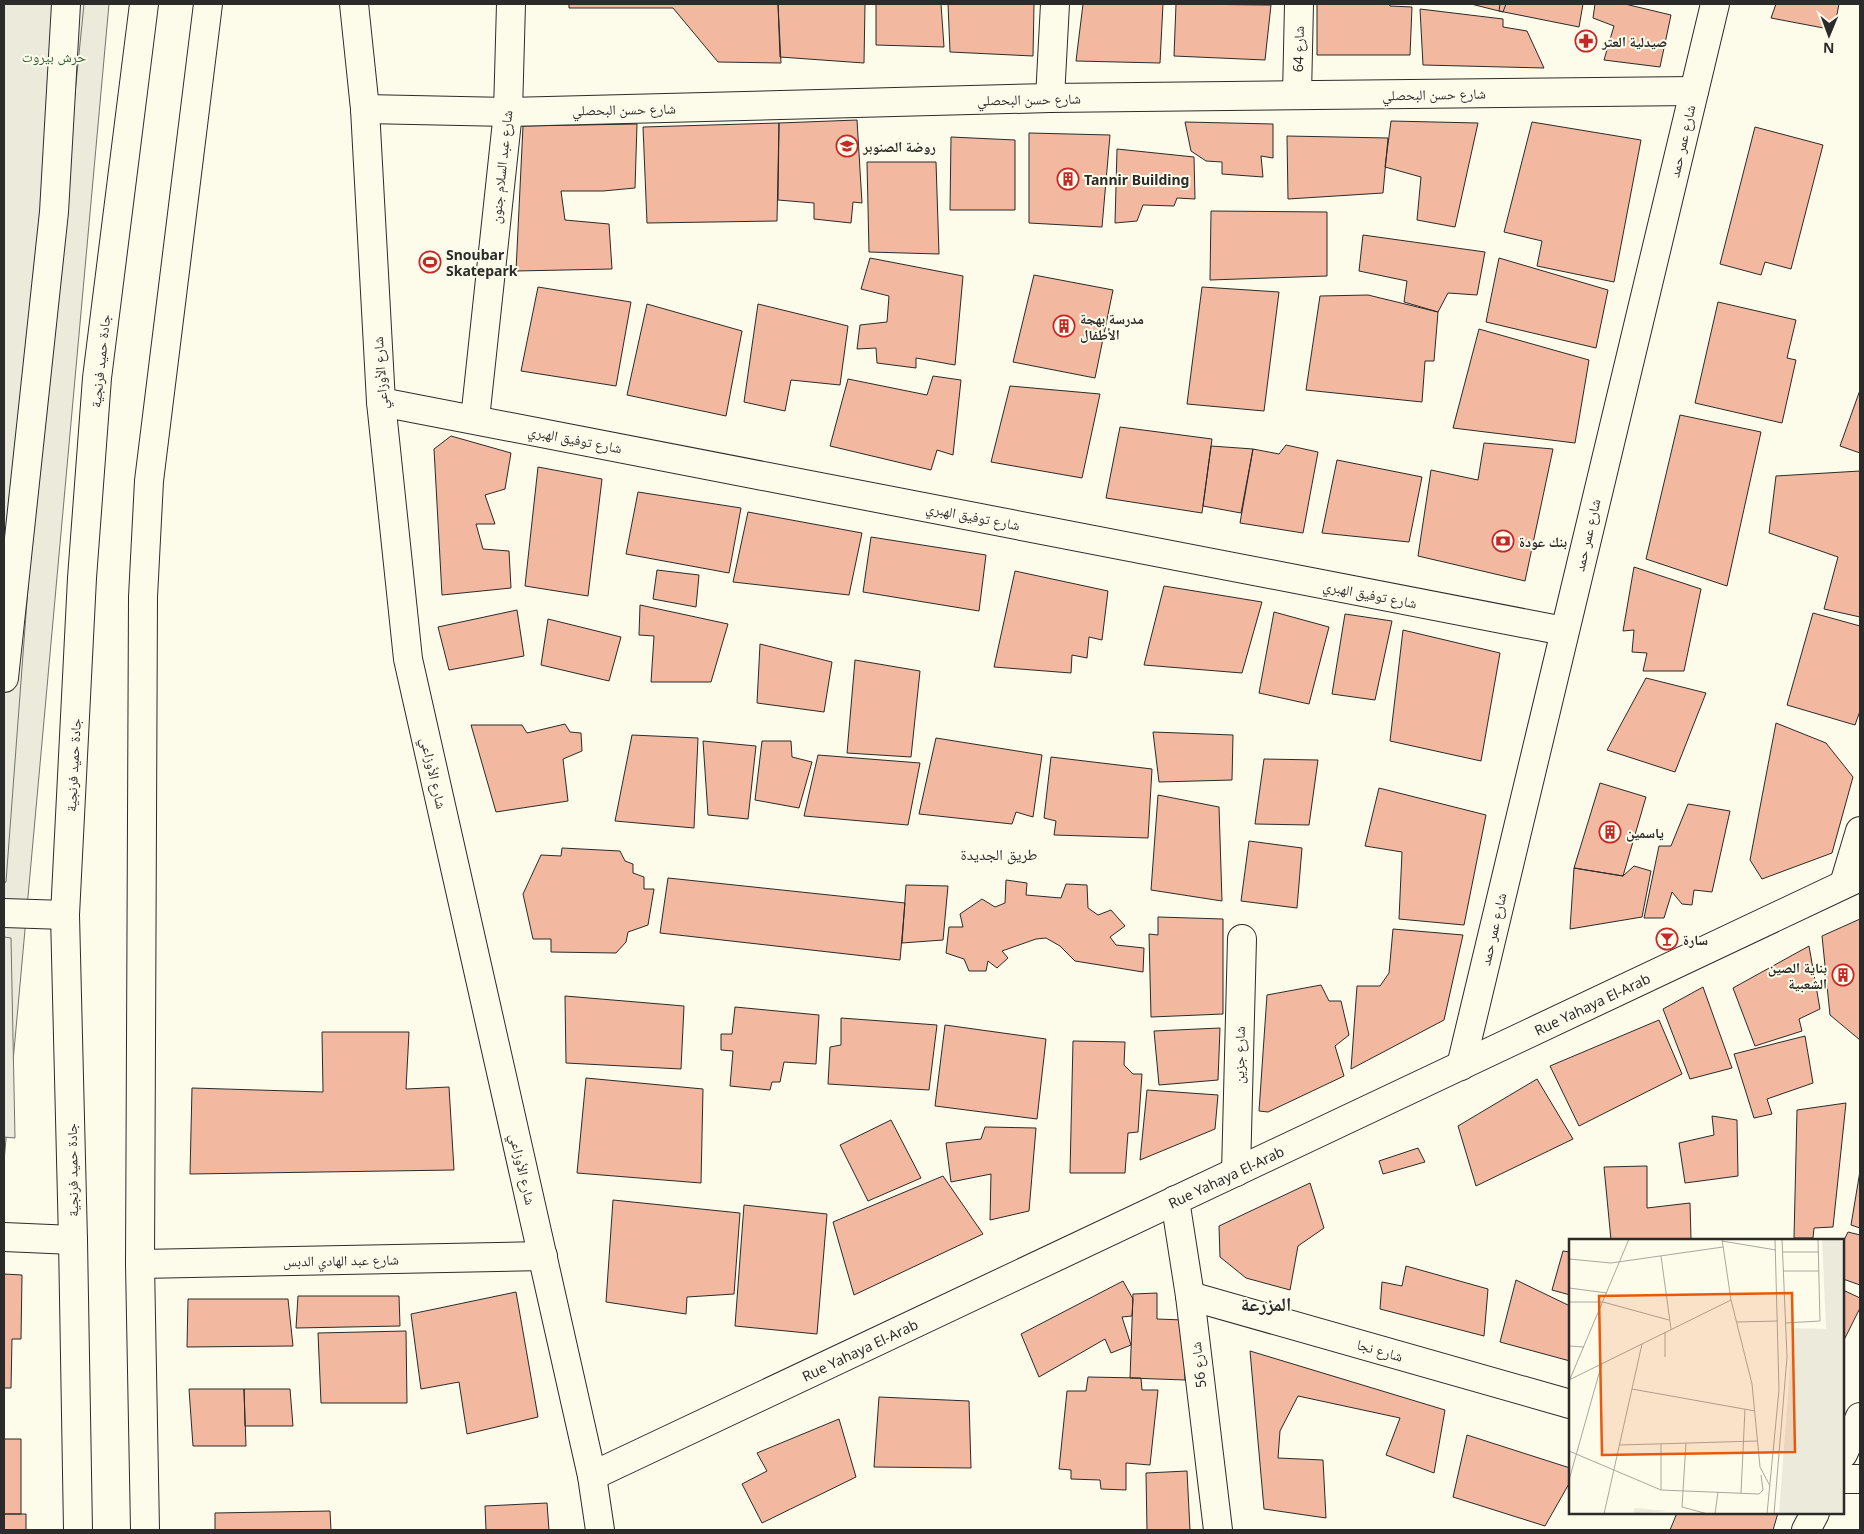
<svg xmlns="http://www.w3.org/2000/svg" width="1864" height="1534" viewBox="0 0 1864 1534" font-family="'Noto Sans','Noto Naskh Arabic',sans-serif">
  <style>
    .green { fill: #ecebdb; stroke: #74746e }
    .parking { fill: #eceadb; stroke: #74746e }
    .building { fill: #f2b8a0; stroke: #2b2b2b }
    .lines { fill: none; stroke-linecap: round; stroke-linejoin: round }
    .minor-casing { stroke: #2b2b2b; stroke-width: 30 }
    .major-casing { stroke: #2b2b2b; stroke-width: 30 }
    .minor { stroke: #fdfbea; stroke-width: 28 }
    .major { stroke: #fdfbea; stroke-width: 28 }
    .labels { text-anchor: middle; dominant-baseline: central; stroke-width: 4; stroke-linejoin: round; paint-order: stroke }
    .poi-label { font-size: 14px; font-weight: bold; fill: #2b2b2b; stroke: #fdfbea; text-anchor: start }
    .street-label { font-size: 14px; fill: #2b2b2b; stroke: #fdfbea }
    .park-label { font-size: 14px; fill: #34623c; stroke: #fdfbea }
    .neighbourhood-label { font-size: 15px; fill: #2b2b2b; stroke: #fdfbea }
    .district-label { font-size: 19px; font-weight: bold; fill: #2b2b2b; stroke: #fdfbea }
    .inset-road { fill: none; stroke: #a9a89e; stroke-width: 1 }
    .view { fill: #e8590c; fill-opacity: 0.15; stroke: #e8590c; stroke-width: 2.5 }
    .inset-edge { fill: none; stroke: #2b2b2b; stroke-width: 2.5 }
  </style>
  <rect width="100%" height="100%" fill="#fdfbea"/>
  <path class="green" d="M4 4H109L4 1161Z"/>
  <path class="parking" d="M4 4H84L35 494 6 882 4 883Z
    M4 937 11 938 15 1138 4 1137Z"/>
  <path class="building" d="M569 4H778L781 63 718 62 673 8H569Z
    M778 4H865L864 63 780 57Z
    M876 4H941L944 47 876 45Z
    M948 4H1034L1033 56 950 52Z
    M1083 4H1163L1160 63 1076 61Z
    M1176 4 1271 5 1265 60 1174 56Z
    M1317 4H1389L1390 6 1412 7 1410 55H1317Z
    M1471 4H1506L1503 12Z
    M1500 4H1583L1579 27 1499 11Z
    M1595 4H1625L1671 15 1660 67 1604 60 1614 26 1593 18Z
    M1776 4H1839L1834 30 1771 18Z
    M1420 9 1503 19V27L1527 31 1544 68 1423 65Z
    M857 120 862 203 853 202 851 223 814 219V203L778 200 779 123Z
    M1391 121 1478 123 1455 227 1417 220 1421 177 1385 167Z
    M1185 122 1273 124V158L1261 156 1263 177 1222 174V162L1206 161 1191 151Z
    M1532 122 1641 140 1614 282 1537 266 1542 241 1504 232Z
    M779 123 777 221 647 223 643 127Z
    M637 124 635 188 603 191H561L565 220 609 224 612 269 516 271 523 126Z
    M1755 127 1823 145 1791 269 1765 262 1761 275 1720 264Z
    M1029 133 1110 135 1102 227 1029 223Z
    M1287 136 1388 138 1383 193 1288 199Z
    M951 137 1015 140V210H950Z
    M1117 149 1194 157 1195 199 1177 198 1174 206 1143 205 1137 221 1115 223Z
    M867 162H936L939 254 869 252Z
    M1211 211 1327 212V276L1210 280Z
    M1363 235 1485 252 1477 295 1448 293 1438 312 1404 302 1407 281 1359 271Z
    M870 258 963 276 955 365 916 358V368L877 363 876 348 857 349 860 325 887 322 889 296 861 289Z
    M1499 258 1608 290 1596 348 1486 322Z
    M1034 275 1113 290 1095 378 1013 362Z
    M538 287 631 302 616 386 521 371Z
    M1202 287 1279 292 1264 411 1187 404Z
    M1368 295 1438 312 1434 361H1425L1422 402 1306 390 1320 296Z
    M1718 302 1796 320 1787 358 1796 360 1782 423 1695 403Z
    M647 304 742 331 726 416 627 395Z
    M758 304 848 326 840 385 791 380 785 411 744 402Z
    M1479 329 1589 360 1575 443 1453 428Z
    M933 376 961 380 953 455 937 450 931 470 830 446 848 379 927 395Z
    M1010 386 1100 394 1082 478 991 462Z
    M1860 390V453L1840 446Z
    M1680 415 1761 432 1727 586 1646 559Z
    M1120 427 1212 439 1202 513 1106 498Z
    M451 436 511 453 505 489 485 495 495 524H476L483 549 509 551 511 588 442 595 434 449Z
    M1484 443 1553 449 1525 581 1418 556 1431 470 1478 480Z
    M1286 445 1318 452 1303 533 1240 523 1253 449 1279 454Z
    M1211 446 1253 449 1241 513 1203 506Z
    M1337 460 1422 477 1409 542 1322 533Z
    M538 467 602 479 588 596 525 586Z
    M1860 471V617L1824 609 1838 557 1769 533 1776 476Z
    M638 492 741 508 729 573 626 554Z
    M748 512 862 533 849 595 733 582Z
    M871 537 986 555 979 611 863 592Z
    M1634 567 1701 589 1684 671H1643L1647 653 1632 652 1634 630 1623 631Z
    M657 570 699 575 696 607 653 599Z
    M1015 571 1108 591 1102 640 1089 637 1087 658 1072 655 1071 673 994 667Z
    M1164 586 1262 602 1242 673 1144 665Z
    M640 605 728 624 711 682H651L654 636 639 635Z
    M517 610 524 656 449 670 438 627Z
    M1274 612 1329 627 1309 704 1259 693Z
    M1813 613 1860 626V711L1855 725 1787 705Z
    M1345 614 1392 621 1375 700 1332 694Z
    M548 619 621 637 609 681 541 665Z
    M1403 630 1500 653 1481 761 1390 741Z
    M760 644 832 662 824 712 757 703Z
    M855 660 920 671 911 757 847 753Z
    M1646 678 1706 693 1675 772 1607 750Z
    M1776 723 1826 743 1853 777 1832 853 1762 879 1750 860Z
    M565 724 570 732 581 733 582 751 563 759 568 801 496 812 471 725H522L527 733Z
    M1153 732 1233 735 1232 780 1159 782Z
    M632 735 698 738 694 828 615 821Z
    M936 738 1042 755 1033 817 1016 812 1012 824 919 814Z
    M703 741 756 746 748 819 708 815Z
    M762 741H791L792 757 812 762 799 808 755 800Z
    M818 755 920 763 908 825 804 816Z
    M1051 757 1152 769 1148 838 1054 835 1056 821 1044 818Z
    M1264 759 1318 760 1309 825 1255 824Z
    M1600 783 1646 797 1623 876 1574 868Z
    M1379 788 1486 815 1464 925 1399 919 1402 852 1365 846Z
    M1158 795 1219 807 1222 901 1151 890Z
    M1688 804 1730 811 1712 892 1694 890 1692 905 1682 904 1672 892 1664 918H1644L1659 846H1671Z
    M1249 841 1302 848 1297 908 1241 901Z
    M562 848 620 851 625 861 633 864V873L644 877V889H654L648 925 628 932 626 942 616 953 551 952V939H533L523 894 541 855 561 856Z
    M1634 866 1651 871 1642 917 1570 929 1574 868 1623 876Z
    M668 878 905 903 900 960 660 933Z
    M1006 880 1027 883 1026 895 1061 898 1066 884 1087 885 1088 908 1098 915 1111 910 1125 926 1110 937 1116 945 1144 948 1143 972 1075 961 1060 946 1046 938 1036 939 1002 951 1008 958 997 968 988 961 986 971H969L964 959 946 953 949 927H963L960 914 982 899 995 907 1005 903Z
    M906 885 948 886 943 940 902 943Z
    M1158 917 1223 919V1014L1151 1017 1149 934 1158 935Z
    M1860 919V1040L1830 1015 1822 936Z
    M1393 929 1463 935 1444 1020 1351 1069 1357 986H1380L1389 973Z
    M1809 946 1820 1009 1799 1019 1802 1031 1755 1046 1733 988Z
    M1321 985 1329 1001H1341L1349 1035 1335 1046 1344 1076 1268 1112 1259 1111 1267 995Z
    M1703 987 1732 1068 1690 1079 1663 1009Z
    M565 996 684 1006 681 1069 566 1063Z
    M735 1007 819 1015 816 1064 784 1062 780 1082H772L770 1090 730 1086 733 1051 721 1050V1034H732Z
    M841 1018 937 1025 929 1090 828 1084 830 1047 841 1045Z
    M1659 1020 1682 1074 1579 1126 1550 1066Z
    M945 1025 1046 1039 1037 1119 935 1106Z
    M1220 1028 1218 1080 1159 1085 1154 1031Z
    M322 1032H409L406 1089 449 1087 454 1170 190 1174 192 1088 323 1092Z
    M1805 1036 1813 1083 1767 1099 1772 1114 1754 1118 1734 1054Z
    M1073 1041 1125 1042 1124 1065 1133 1074H1142L1138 1132 1128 1133 1125 1173H1070Z
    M586 1078 703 1089 701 1183 577 1173Z
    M1537 1079 1573 1139 1476 1186 1458 1126Z
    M1147 1090 1218 1095 1215 1129 1140 1160Z
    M1846 1103 1833 1227 1814 1228 1813 1238H1794L1797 1110Z
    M1712 1116 1737 1120 1738 1176 1685 1183 1679 1143 1714 1135Z
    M891 1120 921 1178 868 1201 840 1145Z
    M985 1127 1036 1128 1029 1211 990 1220 991 1174 951 1182 946 1143 981 1139Z
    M1418 1148 1425 1162 1383 1174 1379 1161Z
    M1647 1166V1208L1690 1203 1691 1239 1611 1240 1604 1167Z
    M1860 1171V1228L1851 1225Z
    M943 1176 983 1234 854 1295 833 1222Z
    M1310 1183 1324 1228 1298 1246 1290 1290 1246 1278 1220 1257 1219 1226Z
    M613 1200 740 1213 734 1294 687 1297 686 1314 606 1302Z
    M744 1205 827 1214 817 1334 735 1326Z
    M1848 1232 1860 1235V1285L1843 1279V1242Z
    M1563 1251 1570 1252V1295L1552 1290Z
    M1406 1266 1488 1289 1484 1336 1380 1309 1382 1282 1402 1286Z
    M4 1274 22 1275 21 1339H12L11 1388H4Z
    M1516 1280 1570 1306V1361L1500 1342Z
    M1123 1281 1133 1299 1132 1316 1122 1317 1131 1345 1111 1353 1105 1339 1039 1377 1021 1334Z
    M1843 1290 1860 1298V1308L1843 1342Z
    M516 1292 538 1417 467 1434 459 1382 421 1389 411 1314Z
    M1157 1293V1319L1183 1320 1185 1380 1130 1378 1133 1294Z
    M298 1296H399L400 1326 296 1328Z
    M188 1299H288L293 1346 187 1347Z
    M406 1331 407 1403H321L318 1333Z
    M1250 1351 1445 1410 1434 1473 1386 1455 1400 1418 1298 1396 1280 1431 1278 1458 1323 1460 1326 1518 1264 1509Z
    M1088 1377 1141 1378 1142 1390H1158L1150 1465 1126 1463V1490L1101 1489 1100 1480 1071 1479V1470L1059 1469 1067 1391H1086Z
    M189 1389H244L246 1446H193Z
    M244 1389H290L293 1426H245Z
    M879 1397 969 1401 971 1468 874 1467Z
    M839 1419 856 1477 762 1523 742 1484 767 1471 757 1453Z
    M1467 1435 1570 1468V1482L1545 1526 1453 1497Z
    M4 1439H21V1514H4Z
    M1187 1471 1190 1530H1147L1146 1473Z
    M547 1503 549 1530H486L485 1506Z
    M330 1511 331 1530H215V1513Z
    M1677 1513H1778L1773 1530H1670Z
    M4 1514H26V1530H4Z"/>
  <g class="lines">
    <g class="minor-casing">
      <g id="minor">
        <path d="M354 4 365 109 381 402 408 659 592 1476 600 1530"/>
        <path d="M1297 95 1299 4"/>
        <path d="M1050 98 1055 4"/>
        <path d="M365 109 508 112 1050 98 1694 91"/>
        <path d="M381 402 1564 631"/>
        <path d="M475 419 508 112 511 4"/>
        <path d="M4 678 54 212 66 4"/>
        <path d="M1844 884 1860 831"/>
        <path d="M4 913 65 915"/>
        <path d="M1461 1066 1715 4"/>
        <path d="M1236 1172 1242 939"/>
        <path d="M1175 1200 1190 1296 1218 1530"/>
        <path d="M4 1237 73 1240"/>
        <path d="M140 1264 543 1256"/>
        <path d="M1190 1296 1570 1404"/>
        <path d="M1843 1454 1860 1417"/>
        <path id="s1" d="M592 1476 1860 877"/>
        <path d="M1843 1479H1860"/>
        <path d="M1806 1530 1815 1513"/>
      </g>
    </g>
    <g class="major-casing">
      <path id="major" d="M78 1530 73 1240 65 915 82 578 97 378 144 4
        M145 1530 140 1264 143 597 149 481 208 4"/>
    </g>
    <use href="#minor" class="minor"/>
    <use href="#major" class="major"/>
  </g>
  <defs>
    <g id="pharmacy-ring" transform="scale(1.125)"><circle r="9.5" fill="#fdfbea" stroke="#c62828" stroke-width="1.5"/><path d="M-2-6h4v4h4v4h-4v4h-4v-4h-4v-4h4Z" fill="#c62828"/></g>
    <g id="school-ring" transform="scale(1.125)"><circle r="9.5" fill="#fdfbea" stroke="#c62828" stroke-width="1.5"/><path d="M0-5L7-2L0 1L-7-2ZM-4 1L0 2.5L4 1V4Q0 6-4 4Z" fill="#c62828"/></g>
    <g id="building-ring" transform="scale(1.125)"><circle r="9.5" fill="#fdfbea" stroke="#c62828" stroke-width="1.5"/><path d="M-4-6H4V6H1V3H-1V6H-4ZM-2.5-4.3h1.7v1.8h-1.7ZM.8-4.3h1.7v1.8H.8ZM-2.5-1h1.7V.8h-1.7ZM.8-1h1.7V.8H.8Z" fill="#c62828"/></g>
    <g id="stadium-ring" transform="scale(1.125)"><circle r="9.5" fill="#fdfbea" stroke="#c62828" stroke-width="1.5"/><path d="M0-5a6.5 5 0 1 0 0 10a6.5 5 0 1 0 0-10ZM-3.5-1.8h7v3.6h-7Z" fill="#c62828"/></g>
    <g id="bank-ring" transform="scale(1.125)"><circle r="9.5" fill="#fdfbea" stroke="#c62828" stroke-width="1.5"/><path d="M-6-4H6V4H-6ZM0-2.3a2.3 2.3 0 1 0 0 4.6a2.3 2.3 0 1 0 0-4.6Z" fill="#c62828"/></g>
    <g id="bar-ring" transform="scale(1.125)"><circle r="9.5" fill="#fdfbea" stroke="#c62828" stroke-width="1.5"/><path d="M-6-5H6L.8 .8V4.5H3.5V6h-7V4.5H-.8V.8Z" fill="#c62828"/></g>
  </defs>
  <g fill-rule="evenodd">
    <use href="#pharmacy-ring" x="1586" y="41"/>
    <use href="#school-ring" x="847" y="146"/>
    <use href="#building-ring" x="1068" y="179"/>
    <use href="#stadium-ring" x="430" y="262"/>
    <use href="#building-ring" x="1064" y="326"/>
    <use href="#bank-ring" x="1503" y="541"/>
    <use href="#building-ring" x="1610" y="832"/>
    <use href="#bar-ring" x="1667" y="939"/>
    <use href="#building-ring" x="1843" y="975"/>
  </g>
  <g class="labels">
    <g class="poi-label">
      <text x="1602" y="41">صيدلية العتر</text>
      <text x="863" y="146">روضة الصنوبر</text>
      <text x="1084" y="179">Tannir Building</text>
      <text x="446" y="254">Snoubar<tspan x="446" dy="16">Skatepark</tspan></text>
      <text x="1080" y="318">مدرسة بهجة<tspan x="1080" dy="16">الأطفال</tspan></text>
      <text x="1519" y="541">بنك عودة</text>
      <text x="1626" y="832">ياسمين</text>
      <text x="1683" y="939">سارة</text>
      <text x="1827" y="967" text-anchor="end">بناية الصين<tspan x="1827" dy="16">الشعبية</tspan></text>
    </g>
    <g class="street-label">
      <text transform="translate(1298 49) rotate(-89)">شارع 64</text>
      <text transform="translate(1434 94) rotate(-1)">شارع حسن البحصلي</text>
      <text transform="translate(1029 99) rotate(-1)">شارع حسن البحصلي</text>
      <text transform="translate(624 109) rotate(-1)">شارع حسن البحصلي</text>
      <text transform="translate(1682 141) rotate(-77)">شارع عمر حمد</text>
      <text transform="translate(501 167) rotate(-84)">شارع عبد السلام جنون</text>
      <text transform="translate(100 361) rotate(-84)">جادة حميد فرنجية</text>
      <text transform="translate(380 373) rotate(-94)">شارع الأوزاعي</text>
      <text transform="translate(575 439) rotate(11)">شارع توفيق الهبري</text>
      <text transform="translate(973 516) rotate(11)">شارع توفيق الهبري</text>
      <text transform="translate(1587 535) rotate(-77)">شارع عمر حمد</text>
      <text transform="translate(1370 594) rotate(11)">شارع توفيق الهبري</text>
      <text transform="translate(73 765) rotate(-87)">جادة حميد فرنجية</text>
      <text transform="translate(434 773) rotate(77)">شارع الأوزاعي</text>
      <text transform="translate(1493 929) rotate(-77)">شارع عمر حمد</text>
      <text stroke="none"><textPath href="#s1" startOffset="1106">Rue Yahaya El-Arab</textPath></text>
      <text transform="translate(1239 1055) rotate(-89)">شارع جزين</text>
      <text transform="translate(523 1169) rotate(77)">شارع الأوزاعي</text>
      <text transform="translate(72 1170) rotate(-91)">جادة حميد فرنجية</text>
      <text stroke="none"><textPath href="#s1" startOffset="701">Rue Yahaya El-Arab</textPath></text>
      <text transform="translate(341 1260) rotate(-1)">شارع عبد الهادي الدبس</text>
      <text stroke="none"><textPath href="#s1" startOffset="296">Rue Yahaya El-Arab</textPath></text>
      <text transform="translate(1380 1350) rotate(16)">شارع نجا</text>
      <text transform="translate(1198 1365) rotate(-97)">شارع 56</text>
    </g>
    <g class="park-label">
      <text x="54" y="56">حرش بيروت</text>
    </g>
    <g class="neighbourhood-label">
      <text x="999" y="854">طريق الجديدة</text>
    </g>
    <g class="district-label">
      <text x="1266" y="1304">المزرعة</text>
    </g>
  </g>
  <g transform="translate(1569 1239)">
    <rect width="275" height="275" fill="#fdfbea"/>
    <path d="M253 0H271L275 6V275H210L224 89 257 90ZM66 269 98 272 64 275Z" fill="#ecebdb"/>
    <path class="inset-road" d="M153 0 162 61 183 145 191 228 201 247M153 2 207 11M214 13H250M92 17 102 90M0 20 42 24 154 8M214 32H250M0 49 38 54M0 63H34L100 81M168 83 209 82M216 84 251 82 249 0M0 107 15 108M96 118V93M1 140 60 0M0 141 162 61M63 150 186 172M117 204 113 268 139 275M92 205V251M51 206 188 202M0 212 92 251 190 255M0 241 33 124M172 254 176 170M190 255 194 251 192 236M35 275 73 105M146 275 149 253M198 275 210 151 206 0M205 275 218 118 213 0"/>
    <path class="view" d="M223 54 226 213 33 216 30 57Z"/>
    <rect width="275" height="275" class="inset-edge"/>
  </g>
  <rect width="1864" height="1534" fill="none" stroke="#2b2b2b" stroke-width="10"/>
  <g transform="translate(1829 35) rotate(181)" stroke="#fdfbea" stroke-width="4" paint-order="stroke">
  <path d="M0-4L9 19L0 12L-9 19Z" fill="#2b2b2b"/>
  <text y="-8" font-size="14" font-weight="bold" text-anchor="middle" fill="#2b2b2b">N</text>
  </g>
</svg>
